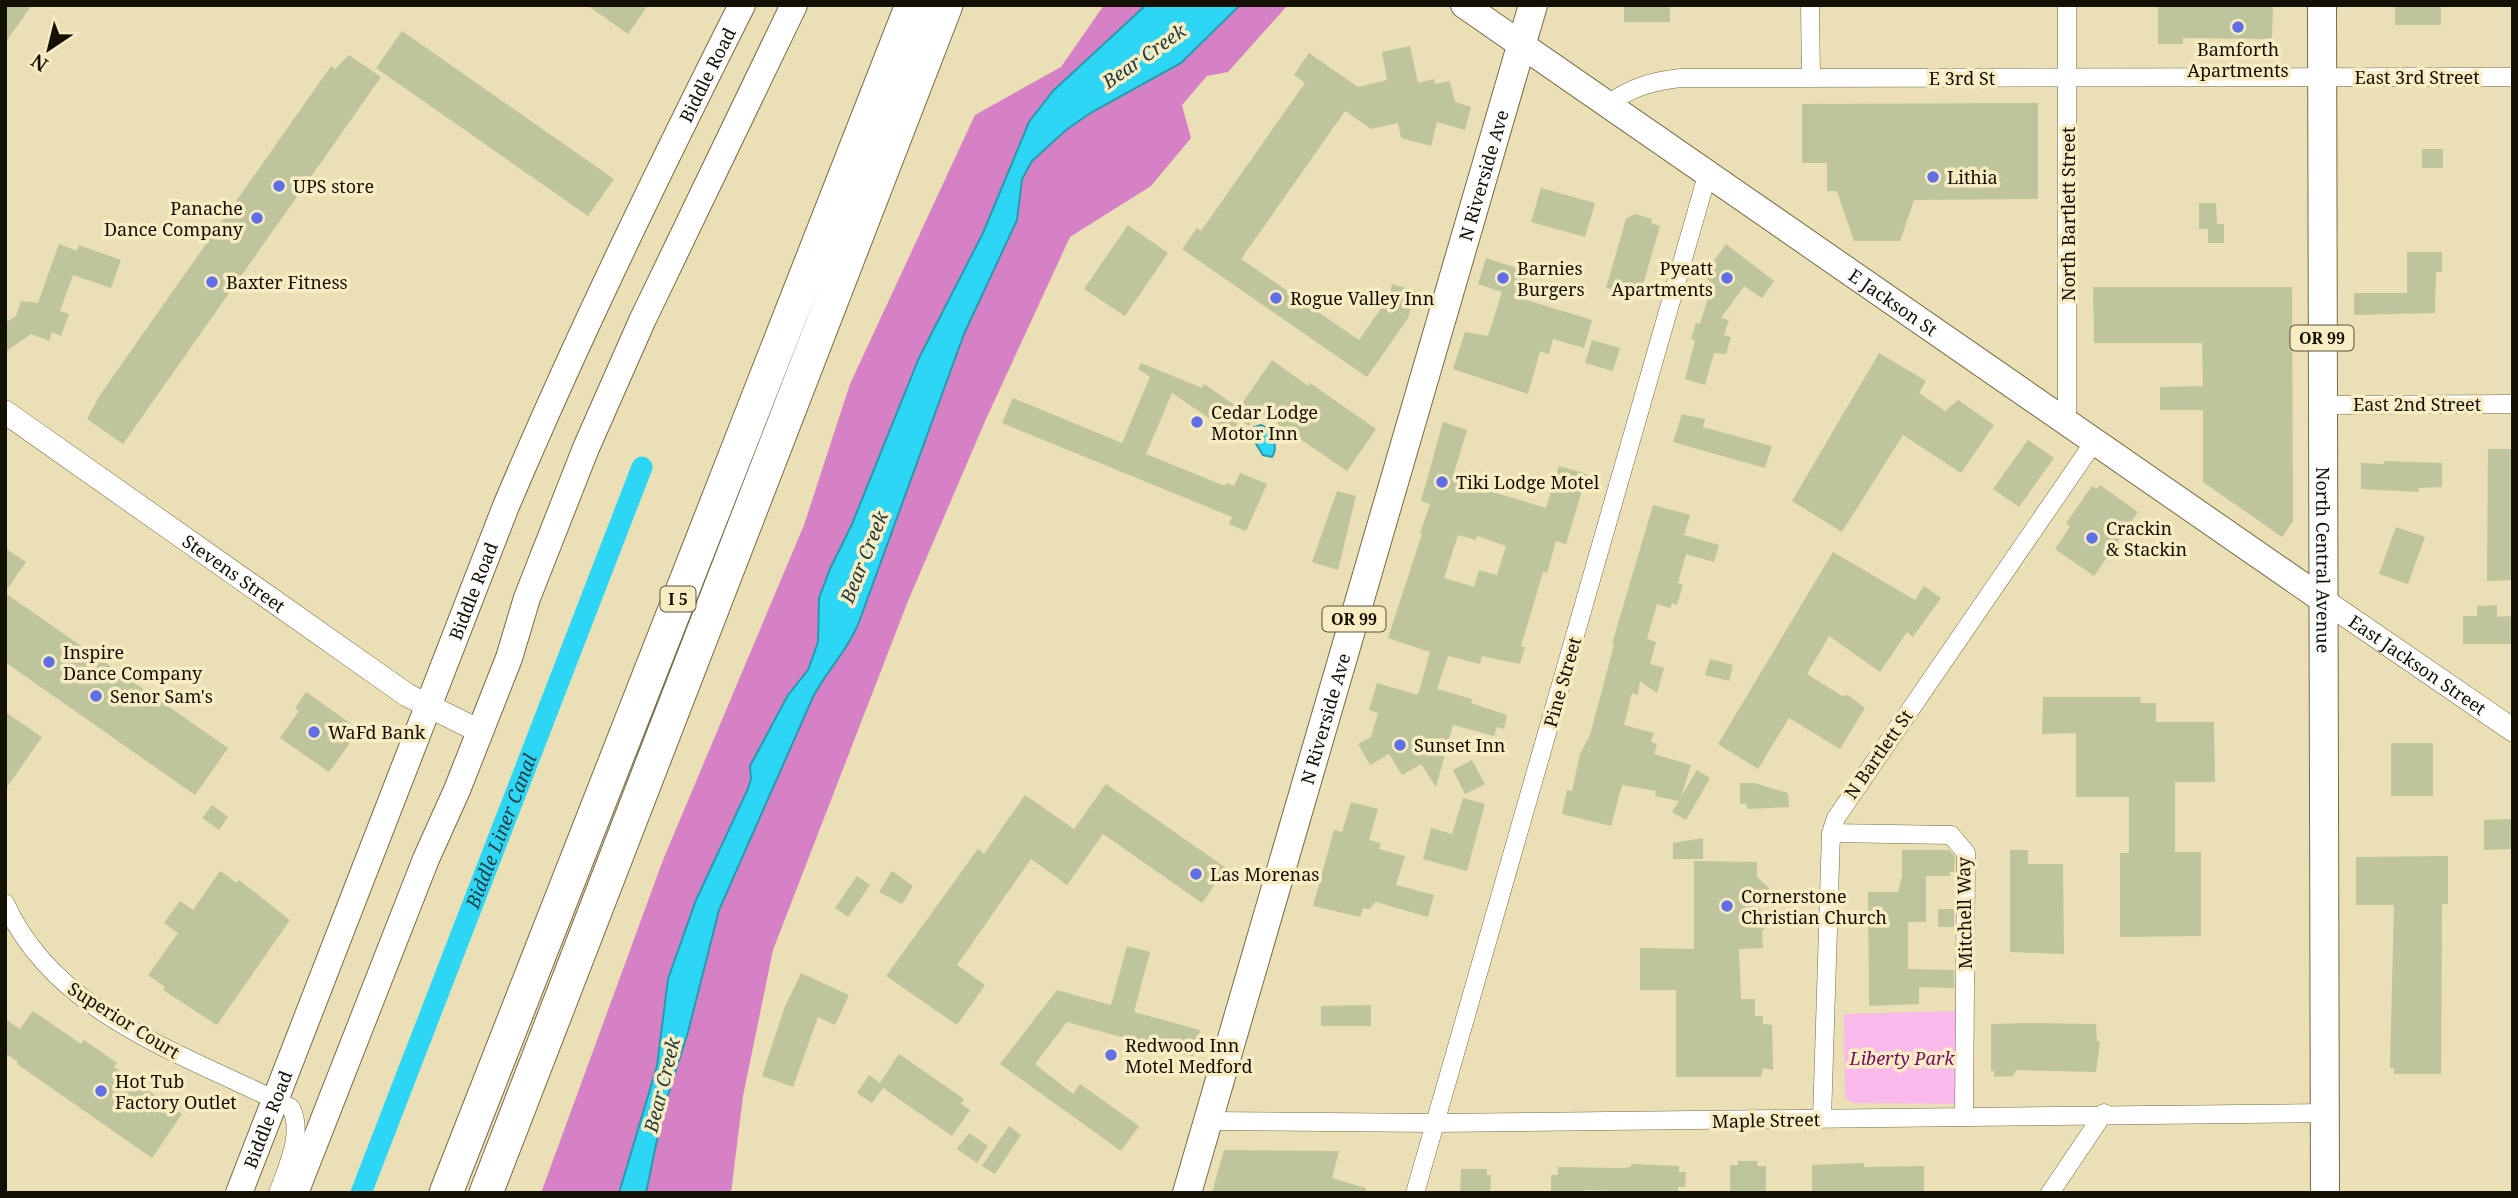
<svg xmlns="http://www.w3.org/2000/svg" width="2518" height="1198" viewBox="0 0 2518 1198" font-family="'Noto Serif',serif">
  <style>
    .green { fill: #f9baeb }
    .forest { fill: #d681c5 }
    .water { fill: #2dd6f5; stroke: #269bac; stroke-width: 2 }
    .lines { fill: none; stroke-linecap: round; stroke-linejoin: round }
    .canal { stroke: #2dd6f5; stroke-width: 21 }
    .building { fill: #bec49b; fill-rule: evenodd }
    .minor-casing { stroke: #756b45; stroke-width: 19 }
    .tertiary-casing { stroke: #756b45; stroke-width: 24 }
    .secondary-casing { stroke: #756b45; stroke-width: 28 }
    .primary-casing { stroke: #756b45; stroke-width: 30 }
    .motorway-casing { stroke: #756b45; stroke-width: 35 }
    .minor { stroke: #fff; stroke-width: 18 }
    .tertiary { stroke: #fff; stroke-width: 23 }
    .secondary { stroke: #fff; stroke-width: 26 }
    .primary { stroke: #fff; stroke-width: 28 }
    .motorway { stroke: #fff; stroke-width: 33 }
    .poi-dot { fill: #606fe6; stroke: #f8ecc2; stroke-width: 2.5 }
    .labels { text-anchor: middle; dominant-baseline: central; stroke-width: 7; stroke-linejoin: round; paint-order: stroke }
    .shield { fill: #f8ecc2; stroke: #58523c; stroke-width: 2 }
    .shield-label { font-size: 16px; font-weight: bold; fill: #141003 }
    .poi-label { font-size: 18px; fill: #141003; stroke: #f8ecc2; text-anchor: start }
    .street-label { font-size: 18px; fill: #141003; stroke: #f8ecc2 }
    .park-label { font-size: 18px; font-style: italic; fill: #760e69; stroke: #f8ecc2 }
    .water-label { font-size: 19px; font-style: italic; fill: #233d43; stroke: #f8ecc2 }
  </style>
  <rect width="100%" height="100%" fill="#eadfb5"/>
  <path class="green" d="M1957 1011 1956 1104 1853 1103 1845 1098 1844 1014Z"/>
  <path class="forest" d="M1104 5H1288L1228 72 1207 76 1182 105 1191 138 1151 186 1070 237 986 419 908 601 773 950 743 1096 731 1193H541L663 860 804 525 850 384 975 115 1061 67Z"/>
  <path class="water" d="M1146 5H1240L1181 63 1092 112 1066 130 1032 161 1022 179 1017 220 964 334 859 622C848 650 827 670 813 697L719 910 688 1032 663 1111 646 1193H619L657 1066 668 979 696 900 747 791 751 779 750 766 788 695 808 670 818 642 819 598 830 569 852 524 919 358 983 233 1029 122 1053 91Z
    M1261 425C1272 430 1279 447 1272 457L1263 455 1253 439 1254 427Z"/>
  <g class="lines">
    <path class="canal" id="s1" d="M361 1193 642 467"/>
  </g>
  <path class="building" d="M5 5H32L5 43Z
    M587 5H648L628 34Z
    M1624 5H1670V22H1624Z
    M2158 5H2273L2272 39 2183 38V44H2158Z
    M2395 5H2441V25H2395Z
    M402 31 614 179 588 216 376 68Z
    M1410 46 1418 83 1434 79 1435 84 1450 81 1455 102 1471 107 1465 130 1437 122 1431 146 1401 138 1398 123 1371 129 1345 111 1241 259 1359 340 1389 297 1392 284 1416 291 1408 318 1367 377 1182 249 1197 228 1201 231 1305 83 1294 75 1309 53 1358 87 1387 80 1382 52Z
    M349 55 381 77 123 444 87 419 100 395 331 66 335 69Z
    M2038 103V199L1914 200 1900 241H1854L1837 191H1827V163H1802V104Z
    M2422 149H2443V168H2422Z
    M1541 188 1595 203 1585 237 1531 222Z
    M2199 203H2216L2217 224H2224V243H2208V229H2199Z
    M1635 214 1652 219 1651 223 1660 226 1639 298 1606 288 1626 219Z
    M1128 225 1168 253 1125 316 1084 289Z
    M59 244 77 251 79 245 121 260 111 288 73 275 60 311 69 314 61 336 52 332 49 341 31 334 5 352V323L16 316 21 301 38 303Z
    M1726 244 1774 281 1762 298 1744 286 1721 318 1729 320 1724 335 1731 337 1726 354 1714 353 1705 385 1685 379 1695 340 1691 339 1696 323 1700 324 1712 284 1704 275Z
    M2407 252H2442V272H2436L2435 313 2354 315V293H2407Z
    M1486 258 1528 272 1520 298 1592 320 1584 348 1553 339 1549 354 1540 351 1528 394 1453 369 1465 332 1488 336 1502 292 1478 284Z
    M2093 287H2292L2293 521 2282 537 2203 482V410H2160V387L2203 386 2202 343H2094Z
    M1592 340 1620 348 1613 371 1585 363Z
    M1879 353 1926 381 1919 393 1945 411 1958 400 1994 425 1961 473 1903 435 1842 532 1792 501Z
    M1272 360 1308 386 1310 383 1376 429 1347 471 1259 411 1249 426 1240 420 1231 433 1172 393 1146 454 1225 486 1226 483 1234 486 1240 473 1267 484 1246 531 1229 524 1232 517 1002 423 1013 398 1122 443 1150 377 1138 369 1141 363 1202 388 1204 384 1239 408Z
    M1682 414 1705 419 1703 427 1772 446 1765 468 1673 442Z
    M1443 422 1467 430 1452 480 1546 508 1559 466 1587 474 1566 544 1556 541 1547 573 1543 572 1521 646 1525 647 1520 664 1482 656 1480 664 1448 656 1437 689 1472 699 1471 703 1507 715 1504 729 1497 727 1494 736 1453 725 1436 787 1421 764 1402 775 1389 754 1370 765 1358 744 1371 737 1378 713 1369 710 1377 683 1418 695 1430 652 1388 638 1422 534H1420L1430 504 1421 501ZM1458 535 1476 540 1477 536 1506 546 1497 575 1479 570 1474 587 1444 578Z
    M2028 440 2054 458 2019 507 1993 489Z
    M2488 449H2513V580L2487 581Z
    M2384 461 2442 463V487L2418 488 2419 492 2361 489V463L2384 464Z
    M2100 485 2138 512 2094 576 2055 549 2070 527 2066 523 2092 486 2097 489Z
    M1337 491 1356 496 1338 570 1312 562Z
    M1653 505 1690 515 1684 535 1719 545 1714 562 1686 554 1678 583 1683 585 1677 605 1672 603 1670 608 1657 604 1647 639 1656 642 1650 664 1664 668 1657 693 1640 681 1638 695 1632 693 1624 725 1654 733 1651 742 1657 744 1654 754 1691 765 1681 797 1697 770 1710 778 1686 820 1672 812 1679 801 1655 796 1656 791 1622 785 1611 826 1562 814 1567 790 1572 791 1580 754 1590 735 1614 645 1612 644Z
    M2396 527 2425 537 2408 584 2379 574Z
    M5 548 26 562 5 592Z
    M1833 552 1915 600 1924 586 1941 598 1913 637 1907 632 1880 672 1829 636 1807 674 1842 696 1848 695 1865 708 1840 749 1789 718 1758 769 1718 744Z
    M5 593 228 748 195 795 5 662Z
    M2497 605V617L2513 616V644H2463V616H2477V606Z
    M1710 659 1733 665 1729 681 1705 675Z
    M306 692 350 723 340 736 350 743 329 772 280 738 299 711 295 708Z
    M2043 697H2141L2140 703H2156V722H2214L2215 782H2175V852H2201V936L2120 937V853H2129V797H2076V733L2042 734Z
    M5 712 42 737 5 790Z
    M2391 743H2433V796H2391Z
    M1472 760 1485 784 1465 794 1453 770Z
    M1740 783H1754L1788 793 1789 807 1747 809V805L1740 803Z
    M1106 784 1226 868 1202 903 1103 834 1067 885 1031 859 957 965 985 985 957 1025 886 976 978 849 984 854 1025 795 1074 829Z
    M1463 798 1485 804 1467 871 1423 859 1431 828 1452 834Z
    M1351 802 1378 809 1369 840 1381 843 1379 849 1405 856 1396 885 1434 895 1428 917 1376 902 1369 909 1363 908 1360 917 1313 906 1334 830 1342 832Z
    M212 805 228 817 219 830 202 818Z
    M2513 819V849L2484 850V820Z
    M1703 838V859H1673V843Z
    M1902 850H1949L1955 857 1954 872H1950V876H1926V922H1908V969L1954 970V988L1919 987V1004L1869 1006 1868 892H1898L1902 876Z
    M2010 850H2028V864H2063L2064 954 2010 952Z
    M2448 856V904H2442L2441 1074H2394V1068H2390L2394 905H2356V857Z
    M1694 861 1757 862V877L1769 888V895L1757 906 1769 917V924L1762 931 1763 948 1739 949 1741 999H1755V1016H1763V1024L1772 1025 1773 1070 1763 1068 1761 1077H1676V990H1640V948L1694 949Z
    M220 871 237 883 239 880 290 920 217 1025 163 990 165 987 148 975 178 933 164 923 180 901 193 910Z
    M892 871 913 886 902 904 879 892Z
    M857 876 870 885 848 917 835 908Z
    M1938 909H1954V927H1938Z
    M1127 946 1150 952 1134 1012 1200 1030 1193 1057 1067 1022 1035 1064 1073 1094 1080 1084 1139 1126 1121 1151 1000 1064 1057 990 1111 1005Z
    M801 973 849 995 835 1025 818 1017 793 1087 762 1076 784 1009Z
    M1371 1005V1026H1321V1006Z
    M33 1011 81 1044 84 1040 117 1063 114 1067 182 1114 152 1158 17 1064 18 1062 5 1053V1019L20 1029Z
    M2029 1023 2096 1024 2097 1041 2100 1042 2096 1072 2016 1070 2013 1076 1994 1077V1071H1991V1024Z
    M899 1054 964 1099 961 1104 970 1110 952 1136 883 1088 872 1103 857 1093 869 1075 880 1083Z
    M1009 1126 1021 1135 995 1174 982 1166Z
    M969 1133 988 1146 977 1163 957 1149Z
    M1224 1150 1339 1151 1332 1178 1366 1188 1365 1193H1212Z
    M1738 1161H1758L1757 1166H1766V1193H1730V1165H1738Z
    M1864 1163V1167L1924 1166V1193H1812V1165Z
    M1631 1164 1679 1166V1172H1686L1685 1187H1678V1193L1585 1190V1193H1551V1175H1558V1167L1623 1168 1631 1167Z
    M1461 1169H1487V1175H1491L1490 1193H1460Z"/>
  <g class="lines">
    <g class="minor-casing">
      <path id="minor" d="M1810 5 1811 78
        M1608 104C1632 87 1653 81 1681 78L2513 77
        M2322 405 2513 404
        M2067 422V5
        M1831 833 1951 835 1966 853 1964 1116
        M5 903C56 1017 189 1055 291 1108 304 1134 287 1167 278 1193
        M1822 1119 1831 833 1836 818 2094 442
        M1207 1121 1435 1123 2325 1113
        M1415 1193 1708 172
        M2050 1193 2104 1113"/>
    </g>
    <g class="tertiary-casing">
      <g id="tertiary">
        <path id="s2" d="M5 412 407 695 469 726"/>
        <path id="s3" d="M2322 599 2513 730"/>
      </g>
    </g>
    <g class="secondary-casing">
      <g id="secondary">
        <path id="s4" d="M1464 5 2322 599"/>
        <path id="s5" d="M239 1193 506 506C578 336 659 170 742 5"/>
        <path d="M295 1193 426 859 457 790 509 658 527 598 586 448 642 321 794 5"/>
      </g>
    </g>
    <g class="primary-casing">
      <g id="primary">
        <path id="s6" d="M2322 5 2325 1193"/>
        <path id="s7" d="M1187 1193 1533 5"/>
      </g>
    </g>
    <g class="motorway-casing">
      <path id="motorway" d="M446 1193 912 5
        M486 1193 946 5"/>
    </g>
    <use href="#minor" class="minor"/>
    <use href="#tertiary" class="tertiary"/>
    <use href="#secondary" class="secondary"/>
    <use href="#primary" class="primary"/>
    <use href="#motorway" class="motorway"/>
  </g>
  <g class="poi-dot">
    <circle cx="2238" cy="27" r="7"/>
    <circle cx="1933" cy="177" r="7"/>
    <circle cx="279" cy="186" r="7"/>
    <circle cx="257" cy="218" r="7"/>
    <circle cx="1503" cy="278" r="7"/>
    <circle cx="1727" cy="278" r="7"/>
    <circle cx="212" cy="282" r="7"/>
    <circle cx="1276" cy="298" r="7"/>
    <circle cx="1197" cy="422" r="7"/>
    <circle cx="1442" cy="482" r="7"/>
    <circle cx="2092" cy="538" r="7"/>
    <circle cx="49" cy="662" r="7"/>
    <circle cx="96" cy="696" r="7"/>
    <circle cx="314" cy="732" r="7"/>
    <circle cx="1400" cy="745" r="7"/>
    <circle cx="1196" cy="874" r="7"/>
    <circle cx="1727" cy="906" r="7"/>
    <circle cx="1111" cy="1055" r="7"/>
    <circle cx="101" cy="1091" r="7"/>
  </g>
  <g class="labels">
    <g class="shield">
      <rect x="2290.5" y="325.5" width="63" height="25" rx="5"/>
      <rect x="660.5" y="586.5" width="35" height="25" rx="5"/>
      <rect x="1322.5" y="606.5" width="63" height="25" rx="5"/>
    </g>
    <g class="shield-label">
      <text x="2322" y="338">OR 99</text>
      <text x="678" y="599">I 5</text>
      <text x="1354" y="619">OR 99</text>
    </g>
    <g class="poi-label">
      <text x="2238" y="49" text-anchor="middle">Bamforth<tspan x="2238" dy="21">Apartments</tspan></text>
      <text x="1947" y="177">Lithia</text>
      <text x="293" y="186">UPS store</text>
      <text x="243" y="208" text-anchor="end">Panache<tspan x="243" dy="21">Dance Company</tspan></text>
      <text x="1517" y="268">Barnies<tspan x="1517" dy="21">Burgers</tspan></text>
      <text x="1713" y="268" text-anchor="end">Pyeatt<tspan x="1713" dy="21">Apartments</tspan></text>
      <text x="226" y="282">Baxter Fitness</text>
      <text x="1290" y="298">Rogue Valley Inn</text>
      <text x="1211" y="412">Cedar Lodge<tspan x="1211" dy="21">Motor Inn</tspan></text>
      <text x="1456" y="482">Tiki Lodge Motel</text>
      <text x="2106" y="528">Crackin<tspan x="2106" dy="21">&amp; Stackin</tspan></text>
      <text x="63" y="652">Inspire<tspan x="63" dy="21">Dance Company</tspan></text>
      <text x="110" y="696">Senor Sam's</text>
      <text x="328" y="732">WaFd Bank</text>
      <text x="1414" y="745">Sunset Inn</text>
      <text x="1210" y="874">Las Morenas</text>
      <text x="1741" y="896">Cornerstone<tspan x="1741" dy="21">Christian Church</tspan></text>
      <text x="1125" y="1045">Redwood Inn<tspan x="1125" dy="21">Motel Medford</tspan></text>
      <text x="115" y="1081">Hot Tub<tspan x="115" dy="21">Factory Outlet</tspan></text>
    </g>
    <g class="street-label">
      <text stroke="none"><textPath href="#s5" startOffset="1213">Biddle Road</textPath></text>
      <text x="2417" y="77">East 3rd Street</text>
      <text x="1962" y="78">E 3rd St</text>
      <text stroke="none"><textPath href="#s7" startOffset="1060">N Riverside Ave</textPath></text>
      <text transform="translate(2068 214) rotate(-90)">North Bartlett Street</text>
      <text stroke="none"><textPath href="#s4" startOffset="522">E Jackson St</textPath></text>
      <text x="2417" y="404">East 2nd Street</text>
      <text stroke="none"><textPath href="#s6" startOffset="555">North Central Avenue</textPath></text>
      <text stroke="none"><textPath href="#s2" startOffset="280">Stevens Street</textPath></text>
      <text stroke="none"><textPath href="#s5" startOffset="646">Biddle Road</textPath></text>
      <text stroke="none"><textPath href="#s3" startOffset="116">East Jackson Street</textPath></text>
      <text transform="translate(1562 682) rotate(-74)">Pine Street</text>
      <text stroke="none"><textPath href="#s7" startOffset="494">N Riverside Ave</textPath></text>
      <text transform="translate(1878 754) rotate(-55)">N Bartlett St</text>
      <text transform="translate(1964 913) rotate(-91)">Mitchell Way</text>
      <text transform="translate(124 1020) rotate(32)">Superior Court</text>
      <text stroke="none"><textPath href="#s5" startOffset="79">Biddle Road</textPath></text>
      <text transform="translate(1766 1120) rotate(-1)">Maple Street</text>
    </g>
    <g class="park-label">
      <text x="1902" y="1058">Liberty Park</text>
    </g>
    <g class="water-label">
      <text transform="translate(1144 56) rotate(-35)">Bear Creek</text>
      <text transform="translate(864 557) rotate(-68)">Bear Creek</text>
      <text stroke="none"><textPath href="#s1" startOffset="388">Biddle Liner Canal</textPath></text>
      <text transform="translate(662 1085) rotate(-76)">Bear Creek</text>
    </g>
  </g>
  <rect width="2518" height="1198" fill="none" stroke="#141003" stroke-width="14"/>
  <g transform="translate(49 49) rotate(215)" stroke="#f8ecc2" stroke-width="5" paint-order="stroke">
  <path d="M0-5L12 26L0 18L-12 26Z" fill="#141003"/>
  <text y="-10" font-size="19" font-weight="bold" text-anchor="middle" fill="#141003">N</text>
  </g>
</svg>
